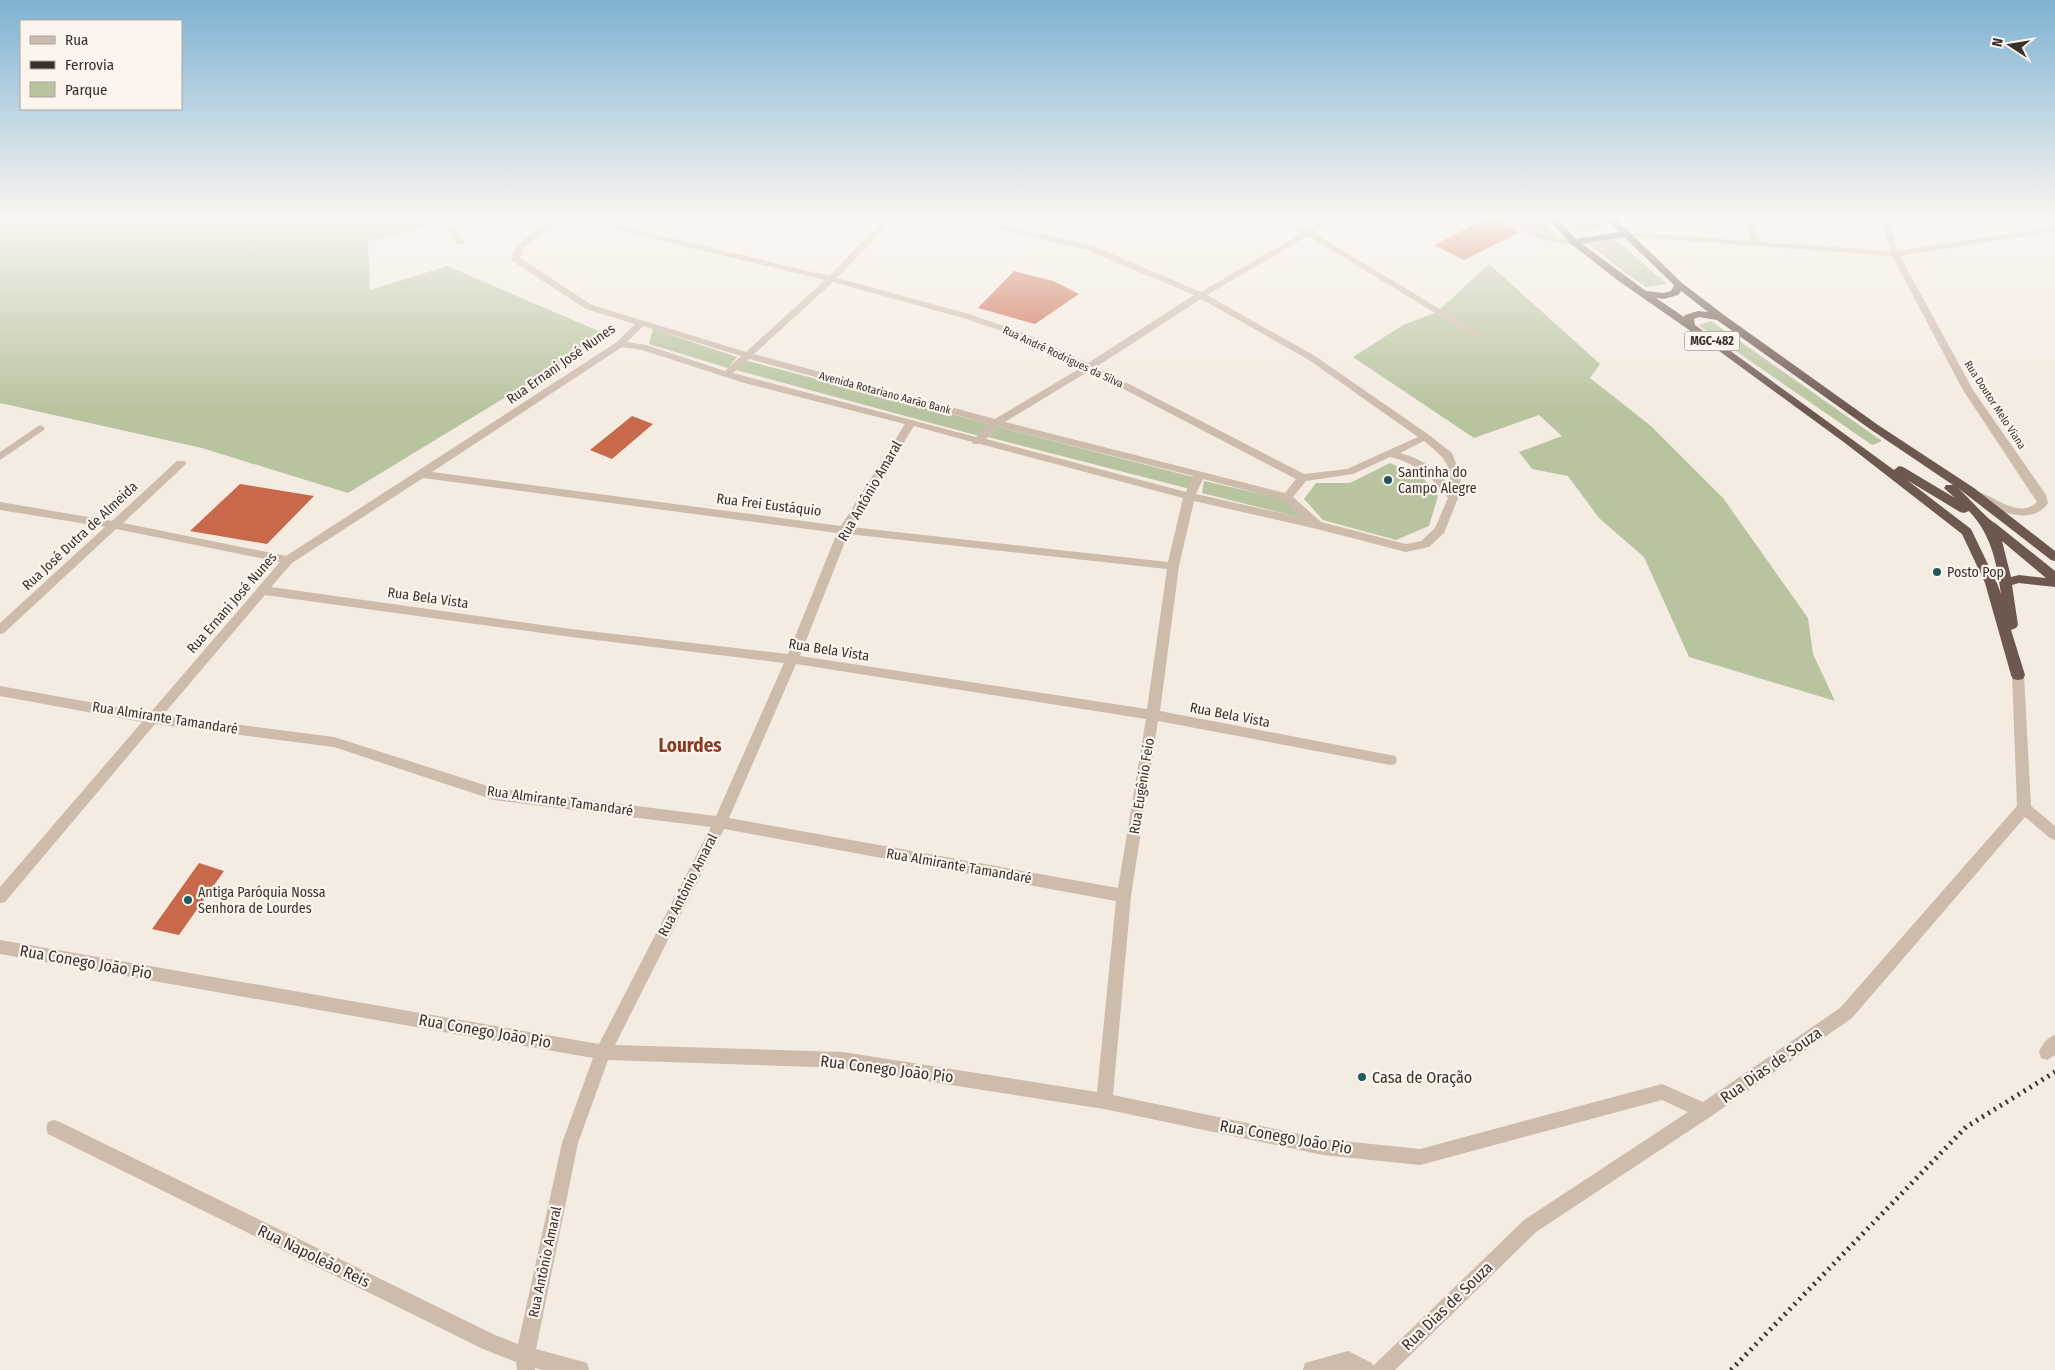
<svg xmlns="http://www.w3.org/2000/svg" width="2055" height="1370" viewBox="0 0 2055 1370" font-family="'Fira Sans Condensed',sans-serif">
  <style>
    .green { fill: #b8c4a0 }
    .building { fill: #c8694b }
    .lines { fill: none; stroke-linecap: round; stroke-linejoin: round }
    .service { fill: #cdbbac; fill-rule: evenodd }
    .minor { fill: #cdbbac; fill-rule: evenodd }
    .trunk { fill: #6c584f; fill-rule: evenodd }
    .rail { stroke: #3b302b; stroke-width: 5; stroke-dasharray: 2 5; stroke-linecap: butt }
    .poi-dot { fill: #1f5a5e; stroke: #fbf5ee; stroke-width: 2 }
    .labels { text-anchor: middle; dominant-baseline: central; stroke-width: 4.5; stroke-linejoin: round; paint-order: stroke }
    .far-street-label { font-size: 11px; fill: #3b302b; stroke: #fbf5ee }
    .shield { fill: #fbf5ee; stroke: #756b66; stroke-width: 1 }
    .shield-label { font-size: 12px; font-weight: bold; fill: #3b302b }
    .street-label { font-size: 14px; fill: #3b302b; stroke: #fbf5ee }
    .poi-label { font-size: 14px; fill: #3b302b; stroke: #fbf5ee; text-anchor: start }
    .near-street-label { font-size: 16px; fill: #3b302b; stroke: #fbf5ee }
    .near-poi-label { font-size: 16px; fill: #3b302b; stroke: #fbf5ee; text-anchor: start }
    .district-label { font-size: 19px; font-weight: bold; fill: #8c3b22; stroke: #fbf5ee }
  </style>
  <rect width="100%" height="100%" fill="#f4ebe1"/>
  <path class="green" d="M0 218H429L431 224 368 242 370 290 447 266 608 335 348 493 202 448 0 403Z
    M1513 218H1538L1558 238Z
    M1568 218H1596L1605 227 1581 232Z
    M1615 239 1667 284 1646 287 1627 274 1589 244Z
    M1489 264 1600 364 1590 378 1651 426 1723 498 1808 618 1813 654 1835 701 1689 657 1644 557 1599 518 1568 476 1532 469 1519 452 1562 436 1539 415 1474 438 1353 357 1403 325 1437 312Z
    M1711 321 1882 441 1872 445 1698 325Z
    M653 329 737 357 728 368 649 344Z
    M744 360 989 424 979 436 736 370Z
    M998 427 1193 477 1190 489 988 437Z
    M1390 463 1424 479 1438 496 1429 526 1396 540 1323 520 1304 499 1316 483H1350Z
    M1204 481 1283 499 1306 519 1202 493Z"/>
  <path class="building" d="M1488 218H1493L1520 232 1464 260 1434 245Z
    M1014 271 1053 281 1079 294 1035 324 978 308Z
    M632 416 653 424 612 459 590 450Z
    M240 484 314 496 267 544 190 531Z
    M199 863 224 871 179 935 152 929Z"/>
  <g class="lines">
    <path class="service" d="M2055 1035V1055L2047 1060 2041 1058 2039 1052C2042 1044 2047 1038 2055 1035Z"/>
    <path class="minor" d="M439 218H447L464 242 463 244H457Z
      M553 218H562L524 248 520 258 592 305 746 352 825 280 576 220 575 218H588L829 276 886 218H894L837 278 969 314 1022 332 1088 363 1194 295 1087 250 962 220 958 218H972L1093 246 1201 292 1302 233 1268 218H1279L1307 230 1325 218H1334L1314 233 1481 334 1479 336H1473L1308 236 1207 295 1315 356 1429 435 1452 453 1461 477 1458 498 1444 533 1429 547 1406 552 1317 529 1194 501 1179 566 1160 711 1390 755 1395 756 1397 760 1395 764 1390 765 1158 721 1131 896 1113 1095 1323 1139 1420 1149 1662 1084 1703 1102 1840 1008 2017 806 2012 675 2014 672H2022L2024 675 2031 806 2055 826V840L2050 838 2025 817 1852 1018 1710 1117 1536 1232 1395 1370H1303L1305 1363 1348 1351 1372 1363 1373 1366 1524 1220 1688 1112 1662 1100 1420 1165 1323 1155 1104 1109 843 1068 608 1060 578 1143 536 1349 580 1361 587 1363 589 1370H543L535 1368V1370H517L516 1362 483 1349 48 1134 46 1128 48 1122 54 1120 60 1122 495 1335 518 1344 562 1143 593 1058 0 954V940L599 1044 711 827 494 800 334 747 155 724 5 902 0 903V887L142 722 0 696V686L150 713 280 562 116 529 4 633 0 634V623L105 527 0 510V502L112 521 177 461H185L186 463 185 465 123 523 286 556 617 342 635 324 586 309 512 261 511 259 517 245ZM833 282 963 318 1016 336 1082 367 995 419 754 354ZM1201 299 1309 360 1418 437 1347 469 1304 474 1096 367ZM643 326 741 356 725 371 646 345 627 342ZM622 347 642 350 741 382 905 424 841 526 432 472ZM749 359 989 424 976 437 733 373ZM1089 371 1296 479 1285 493 1005 422ZM914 426 972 442 973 444H980L1183 498 1168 562 851 527ZM998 427 1193 476 1186 492 986 439ZM1424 441C1440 454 1453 463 1449 486 1436 469 1421 458 1400 453ZM1390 457C1416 463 1432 477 1448 498L1435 528 1421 541 1406 544 1321 522 1293 497 1306 481 1353 474ZM423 478 837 533 788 654 571 629 271 587 292 563ZM1203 479 1283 500 1303 518 1196 494ZM848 534 1167 569 1147 709 800 656ZM265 595 571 637 784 663 716 816 494 788 334 737 163 715ZM796 664 1146 719 1118 888 729 818ZM724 829 1116 901 1097 1092 843 1052 615 1045Z
      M1495 218C1514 217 1529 230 1547 236 1557 238 1570 236 1578 242L1574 245 1543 240Z
      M1744 218H1752L1761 242 1890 251 1880 218H1888L1898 251 2055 227V231L1900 256 1973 390 2046 495 2048 503C2034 523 2009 515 1990 506 1985 503 1978 501 1974 496L1979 492C1998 498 2019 519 2037 502L1963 390 1892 256 1625 236 1621 234 1625 232 1752 241Z
      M40 425 45 428 44 430 0 460V452Z"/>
    <path class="trunk" d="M1547 218H1556L1576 239 1619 232 1606 218H1615L1682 283 1724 315 1878 425 1974 488 2055 551V561L2051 560 1958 488C1966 495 1989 521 1995 523L2055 571V587L2019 583 2012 585 2018 625 2016 628 2011 630 2025 675 2023 679 2018 680 2013 679 2011 675 1985 583 1962 534 1845 443 1715 348 1620 282 1571 244ZM1624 237 1674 285 1671 291 1664 293 1646 291 1582 244ZM1681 291 1708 312 1698 311 1685 315 1684 317 1656 298 1664 299 1678 295ZM1699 317 1717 320 1870 429 1953 485H1946L1944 488 1955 498 1903 467 1899 466 1894 470 1695 325 1694 319ZM1907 480 1960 512 1964 513 1969 511C1991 534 1997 563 2001 594L1997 583 1971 529ZM2002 541 2046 578 2019 575 2011 577Z"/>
    <path class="rail" d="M1731 1370 1966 1127 2055 1072"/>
  </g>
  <linearGradient id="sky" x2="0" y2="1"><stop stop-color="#7eb2d2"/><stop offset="0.53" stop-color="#faf6f2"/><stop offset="1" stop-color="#faf6f2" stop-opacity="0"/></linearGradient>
  <rect width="2055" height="410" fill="url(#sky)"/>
  <g class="poi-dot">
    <circle cx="1388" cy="480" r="5"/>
    <circle cx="1937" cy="572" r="5"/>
    <circle cx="188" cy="900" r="5"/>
    <circle cx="1362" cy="1077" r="5"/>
  </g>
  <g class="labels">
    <g class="far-street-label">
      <text transform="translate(1063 357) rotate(25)">Rua André Rodrigues da Silva</text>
      <text transform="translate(885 393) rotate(15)">Avenida Rotariano Aarão Bank</text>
      <text transform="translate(1995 405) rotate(57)">Rua Doutor Melo Viana</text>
    </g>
    <rect class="shield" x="1684.5" y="331.5" width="55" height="19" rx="4"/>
    <g class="shield-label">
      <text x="1712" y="341">MGC-482</text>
    </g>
    <g class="street-label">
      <text transform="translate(561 364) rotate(-35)">Rua Ernani José Nunes</text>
      <text transform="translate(870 491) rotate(-60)">Rua Antônio Amaral</text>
      <text transform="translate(769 505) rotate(7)">Rua Frei Eustáquio</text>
      <text transform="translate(80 536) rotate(-43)">Rua José Dutra de Almeida</text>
      <text transform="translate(428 598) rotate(8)">Rua Bela Vista</text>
      <text transform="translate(232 603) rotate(-49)">Rua Ernani José Nunes</text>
      <text transform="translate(829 650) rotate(9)">Rua Bela Vista</text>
      <text transform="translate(1230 715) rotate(11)">Rua Bela Vista</text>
      <text transform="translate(165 718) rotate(9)">Rua Almirante Tamandaré</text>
      <text transform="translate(1142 786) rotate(-81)">Rua Eugênio Feio</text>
      <text transform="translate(560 801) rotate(8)">Rua Almirante Tamandaré</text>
      <text transform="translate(959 866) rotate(10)">Rua Almirante Tamandaré</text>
      <text transform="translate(688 885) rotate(-63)">Rua Antônio Amaral</text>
      <text transform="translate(545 1262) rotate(-78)">Rua Antônio Amaral</text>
    </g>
    <g class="poi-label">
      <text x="1398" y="472">Santinha do<tspan x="1398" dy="16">Campo Alegre</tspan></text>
      <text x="1947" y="572">Posto Pop</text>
      <text x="198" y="892">Antiga Paróquia Nossa<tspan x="198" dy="16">Senhora de Lourdes</tspan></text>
    </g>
    <g class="near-street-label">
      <text transform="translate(86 962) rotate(10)">Rua Conego João Pio</text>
      <text transform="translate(485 1031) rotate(10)">Rua Conego João Pio</text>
      <text transform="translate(1771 1065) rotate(-35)">Rua Dias de Souza</text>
      <text transform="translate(887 1069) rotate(7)">Rua Conego João Pio</text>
      <text transform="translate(1286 1137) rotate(10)">Rua Conego João Pio</text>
      <text transform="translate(314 1256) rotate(26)">Rua Napoleão Reis</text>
      <text transform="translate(1447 1306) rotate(-44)">Rua Dias de Souza</text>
    </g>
    <g class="near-poi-label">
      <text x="1372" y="1077">Casa de Oração</text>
    </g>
    <g class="district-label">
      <text x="690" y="745">Lourdes</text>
    </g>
  </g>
  <rect x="20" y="20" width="162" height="90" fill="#fbf5ee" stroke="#aea6a0"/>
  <rect x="30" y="36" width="25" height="8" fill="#cdbbac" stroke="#aea6a0"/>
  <text x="65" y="45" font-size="15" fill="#3b302b">Rua</text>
  <rect x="30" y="61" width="25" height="8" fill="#3b302b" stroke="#aea6a0"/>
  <text x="65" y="70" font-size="15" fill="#3b302b">Ferrovia</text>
  <rect x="30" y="82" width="25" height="15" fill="#b8c4a0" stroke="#aea6a0"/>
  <text x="65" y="95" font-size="15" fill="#3b302b">Parque</text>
  <g transform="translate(2010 45) rotate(282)" stroke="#fbf5ee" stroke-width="4" paint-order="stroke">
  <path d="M0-4L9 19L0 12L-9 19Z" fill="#3b302b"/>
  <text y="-8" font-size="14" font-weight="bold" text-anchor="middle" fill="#3b302b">N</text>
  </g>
</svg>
